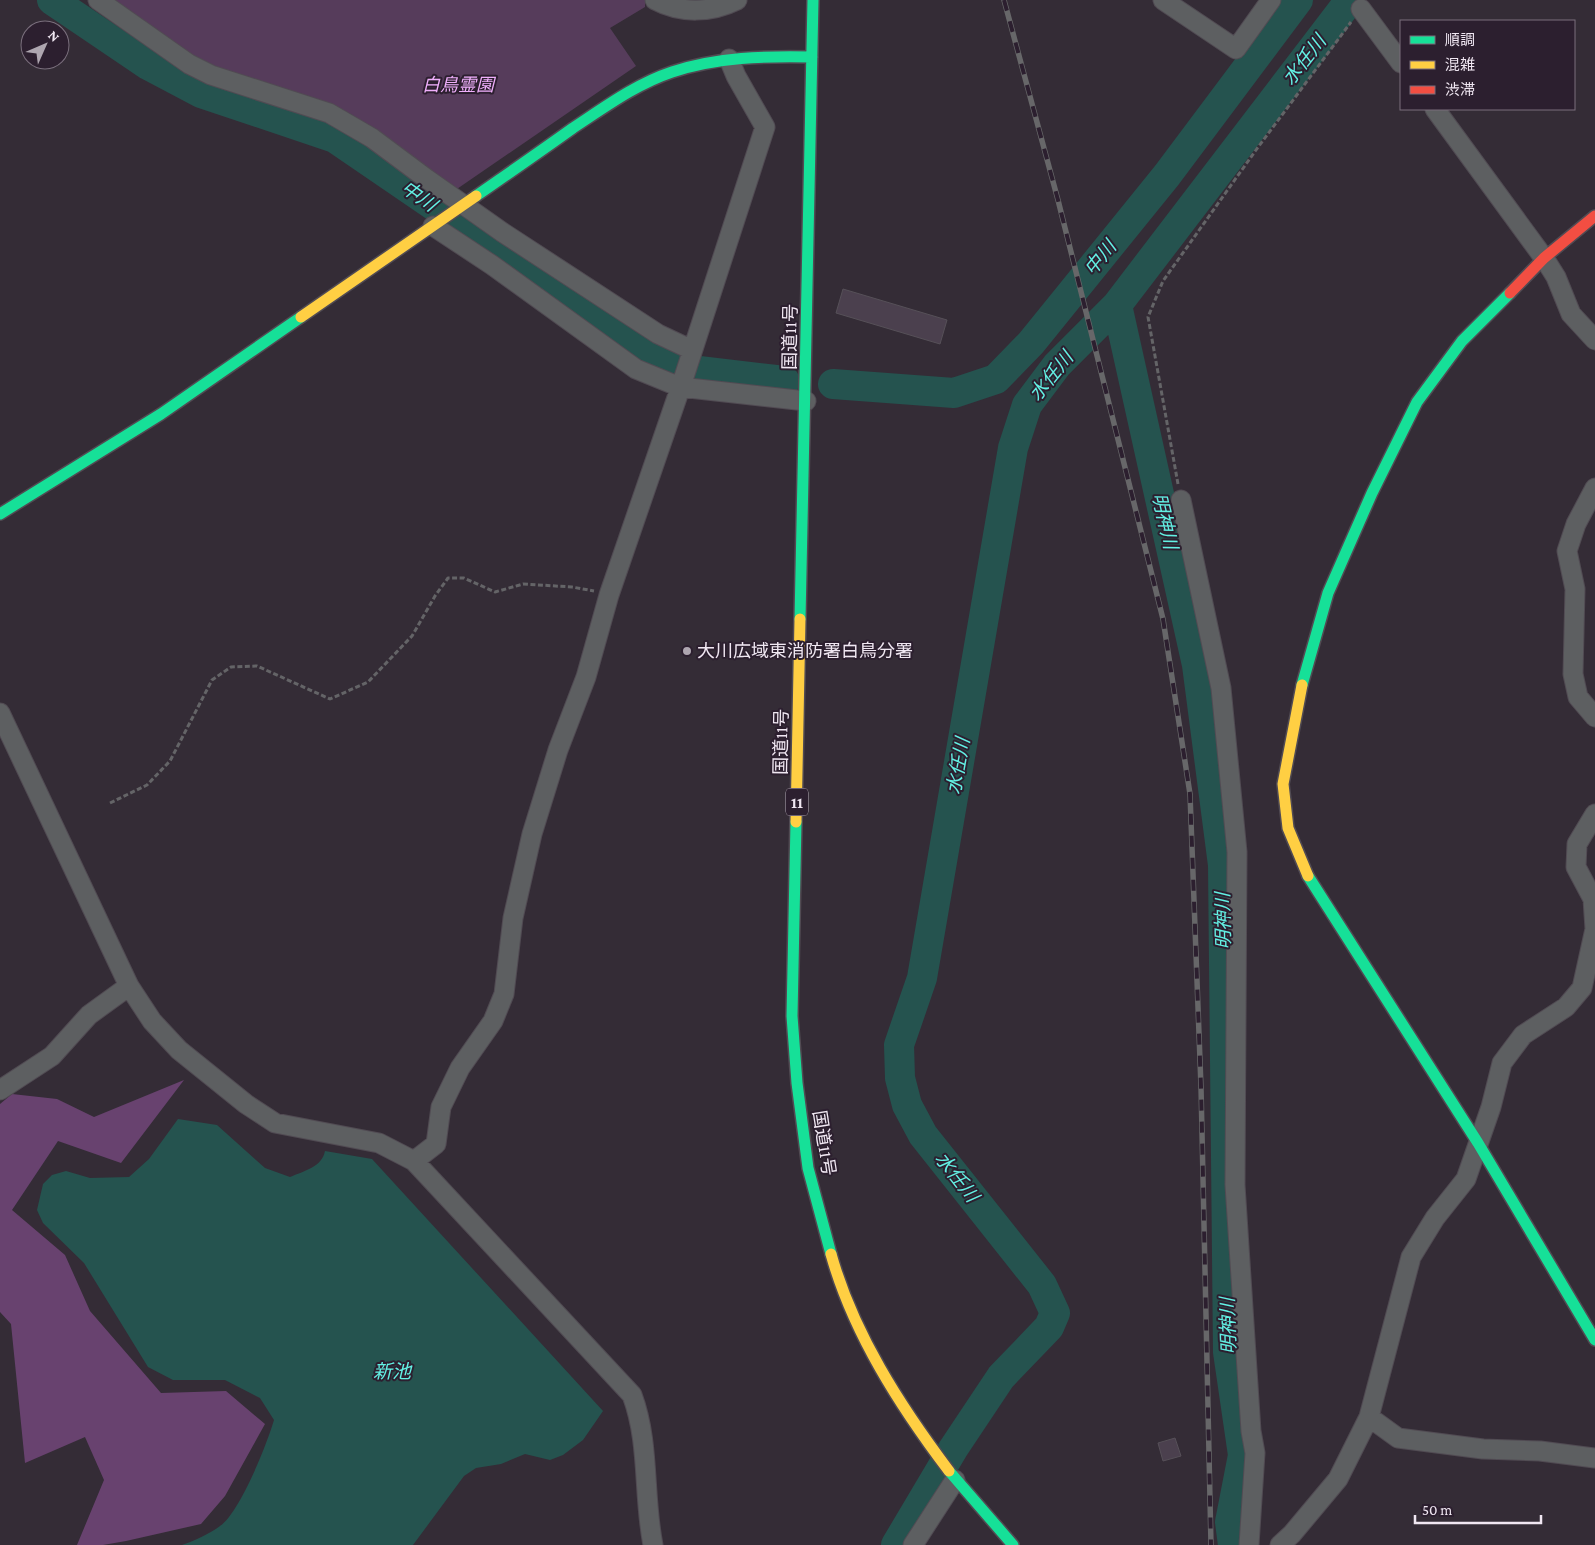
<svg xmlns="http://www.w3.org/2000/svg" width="1595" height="1545" viewBox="0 0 1595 1545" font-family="'Crimson Pro','Noto Sans JP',serif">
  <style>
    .green { fill: #563c5b }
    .forest { fill: #68426f }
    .water { fill: #25534f }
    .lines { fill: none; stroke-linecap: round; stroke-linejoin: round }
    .river { stroke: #25534f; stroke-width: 30 }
    .building { fill: #4b404e; stroke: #565058 }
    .street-casing { stroke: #514b53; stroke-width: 21 }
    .fast-casing { stroke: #514b53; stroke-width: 14 }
    .slow-casing { stroke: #514b53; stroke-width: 14 }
    .jam-casing { stroke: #514b53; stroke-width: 14 }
    .path { stroke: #646467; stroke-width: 3; stroke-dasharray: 5 2.5; stroke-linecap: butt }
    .street { stroke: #5d5f61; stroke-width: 19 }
    .fast { stroke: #16e098; stroke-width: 11 }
    .slow { stroke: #ffcf43; stroke-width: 11 }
    .jam { stroke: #f24e42; stroke-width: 11 }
    .rail-casing { stroke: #676769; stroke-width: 5.5 }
    .rail { stroke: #2c1f2f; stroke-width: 4; stroke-dasharray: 11; stroke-linecap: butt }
    .poi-dot { fill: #aea6b0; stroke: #2c1f2f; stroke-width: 2 }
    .labels { text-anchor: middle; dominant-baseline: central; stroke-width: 4; stroke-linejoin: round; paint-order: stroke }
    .shield { fill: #2c1f2f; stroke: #b5abb8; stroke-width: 1 }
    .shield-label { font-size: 16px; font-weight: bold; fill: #f0e7f2 }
    .park-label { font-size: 18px; font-style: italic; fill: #efaffb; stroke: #2c1f2f }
    .street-label { font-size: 18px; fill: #f0e7f2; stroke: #2c1f2f }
    .poi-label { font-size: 18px; fill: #f0e7f2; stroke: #2c1f2f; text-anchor: start }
    .water-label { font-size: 19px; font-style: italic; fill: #63f1e4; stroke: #2c1f2f }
  </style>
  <rect width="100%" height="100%" fill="#342c36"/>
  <path class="green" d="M107 0H645V7L610 28 636 66 454 191 349 113 226 78Z"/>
  <path class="forest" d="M184 1080 121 1163 58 1141 12 1210 65 1255 90 1311 161 1393 226 1391 265 1424 225 1496 201 1524 126 1541 103 1545H77L104 1480 85 1437 25 1463 11 1324 0 1312V1104L12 1094 57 1099 94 1117Z"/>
  <path class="water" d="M178 1119 217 1125 265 1168 290 1177C304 1171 322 1167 325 1151L372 1159 603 1411 583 1440 563 1455 550 1460 525 1454 501 1464 476 1468 464 1476 413 1545H182C192 1542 211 1533 220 1526 240 1512 267 1444 274 1420L260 1398 225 1380H173L148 1367 84 1263 43 1223 37 1210 43 1184 52 1175 66 1171 90 1178 129 1177 149 1159Z"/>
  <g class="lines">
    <path class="river" d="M52 0 148 65 201 93 335 138 471 231 579 300 653 357 699 371 785 381
      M1117 305 1197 665 1223 865 1228 1352 1243 1455 1230 1522 1233 1545
      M833 384 954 393 996 379 1031 343 1167 175 1298 0
      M896 1545 953 1449 1001 1377 1049 1327 1055 1313 1042 1285 923 1135 907 1105 900 1078 899 1045 922 978 1013 448 1027 405 1057 365 1117 305 1350 0"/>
  </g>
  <path class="building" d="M843 289 947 320 940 344 836 313Z
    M1175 1438 1181 1456 1163 1461 1158 1443Z"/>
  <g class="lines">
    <g class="street-casing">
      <path id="street" d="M98 0 189 64 211 75 329 113 372 138 427 179 502 232 658 334 692 350
        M655 0C681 14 711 13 737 0
        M1163 0 1236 49 1271 0
        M1361 9 1401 63
        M1435 109 1544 258 1556 277 1571 314 1595 340
        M433 226 492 265 636 369 680 387 806 401
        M1595 488 1576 524 1567 551 1575 589 1573 674 1578 697 1595 717
        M1181 500 1221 688 1237 852 1235 1185 1251 1431 1255 1453 1249 1545
        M0 713 129 986 152 1021 179 1050 246 1104 275 1123 379 1143 414 1161 632 1395C650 1443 643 1495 653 1545
        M0 1090 52 1056 89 1015 129 986
        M414 1161 436 1144 441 1107 460 1068 493 1021 504 994 513 918 532 834 558 750 586 677 609 595 683 380 765 127 736 76 729 59
        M1369 1417 1398 1438 1483 1449 1540 1451 1595 1458
        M913 1545 955 1480
        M1280 1545 1292 1534 1338 1479 1369 1417 1411 1257 1435 1218 1466 1179 1491 1107 1502 1063 1523 1035 1566 1007 1582 988 1595 929 1593 899 1576 867 1577 844 1595 814"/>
    </g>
    <g class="fast-casing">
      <path id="fast" d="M476 196C509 173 541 151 573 128 605 107 636 84 672 72 717 57 765 56 812 57
        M0 514 161 414 301 317
        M800 619 813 0
        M1302 685 1328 593 1372 493 1417 402 1462 341 1510 293
        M796 822 792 1016 797 1083 808 1168 831 1254
        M1308 876 1478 1143 1595 1340
        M949 1471 1013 1545"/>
    </g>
    <g class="slow-casing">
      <path id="slow" d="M301 317 476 196
        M1302 685 1283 784 1288 828 1308 876
        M796 822 800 619
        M831 1254C853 1333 900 1406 949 1471"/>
    </g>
    <g class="jam-casing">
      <path id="jam" d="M1510 293 1544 258 1595 216"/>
    </g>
    <path class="path" d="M1178 484 1148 317 1163 281 1256 150 1351 22
      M110 803 147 785 170 761 212 680 231 667 257 666 330 699 368 682 412 636 435 596 448 578H464L495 592 523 584 572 587 594 591"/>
    <use href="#street" class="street"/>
    <use href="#fast" class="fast"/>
    <use href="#slow" class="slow"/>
    <use href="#jam" class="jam"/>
    <g class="rail-casing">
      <path id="rail" d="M1004 0 1058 200 1163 619 1190 794 1201 1087 1211 1545"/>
    </g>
    <use href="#rail" class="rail"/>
  </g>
  <circle class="poi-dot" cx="687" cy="651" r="5"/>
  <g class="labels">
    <rect class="shield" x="786" y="788.5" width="22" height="27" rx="4"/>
    <g class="shield-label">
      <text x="797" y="802">11</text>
    </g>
    <g class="park-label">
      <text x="458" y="85">白鳥霊園</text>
    </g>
    <g class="street-label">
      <text transform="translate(790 337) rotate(-89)">国道11号</text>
      <text transform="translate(781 742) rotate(-89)">国道11号</text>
      <text transform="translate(824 1143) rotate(81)">国道11号</text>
    </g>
    <g class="poi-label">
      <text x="697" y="651">大川広域東消防署白鳥分署</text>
    </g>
    <g class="water-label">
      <text transform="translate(1304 60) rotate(-52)">水任川</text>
      <text transform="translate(419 196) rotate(35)">中川</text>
      <text transform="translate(1100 258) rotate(-51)">中川</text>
      <text transform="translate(1051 376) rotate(-51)">水任川</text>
      <text transform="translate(1165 521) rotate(77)">明神川</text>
      <text transform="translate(958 766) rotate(-80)">水任川</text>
      <text transform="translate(1223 921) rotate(-91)">明神川</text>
      <text transform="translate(957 1177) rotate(52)">水任川</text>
      <text transform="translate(1228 1326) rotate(-92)">明神川</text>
      <text x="392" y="1371">新池</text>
    </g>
  </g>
  <rect x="1400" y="20" width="175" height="90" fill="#2c1f2f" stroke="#7a6f7d"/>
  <rect x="1410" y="36" width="25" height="8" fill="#16e098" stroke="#7a6f7d"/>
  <text x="1445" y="45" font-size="15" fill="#f0e7f2">順調</text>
  <rect x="1410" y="61" width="25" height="8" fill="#ffcf43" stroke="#7a6f7d"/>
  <text x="1445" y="70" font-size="15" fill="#f0e7f2">混雑</text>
  <rect x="1410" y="86" width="25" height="8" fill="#f24e42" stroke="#7a6f7d"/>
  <text x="1445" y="95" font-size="15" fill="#f0e7f2">渋滞</text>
  <g transform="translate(45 45) rotate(45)"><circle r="24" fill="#2c1f2f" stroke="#7a6f7d"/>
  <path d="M0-4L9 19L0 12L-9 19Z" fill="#aea6b0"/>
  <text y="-8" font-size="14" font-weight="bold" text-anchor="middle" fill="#f0e7f2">N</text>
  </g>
  <path d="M1415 1515v8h126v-8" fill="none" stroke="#f0e7f2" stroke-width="2.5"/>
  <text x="1422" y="1515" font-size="15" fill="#f0e7f2" stroke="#2c1f2f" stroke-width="4" paint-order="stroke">50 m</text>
</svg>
